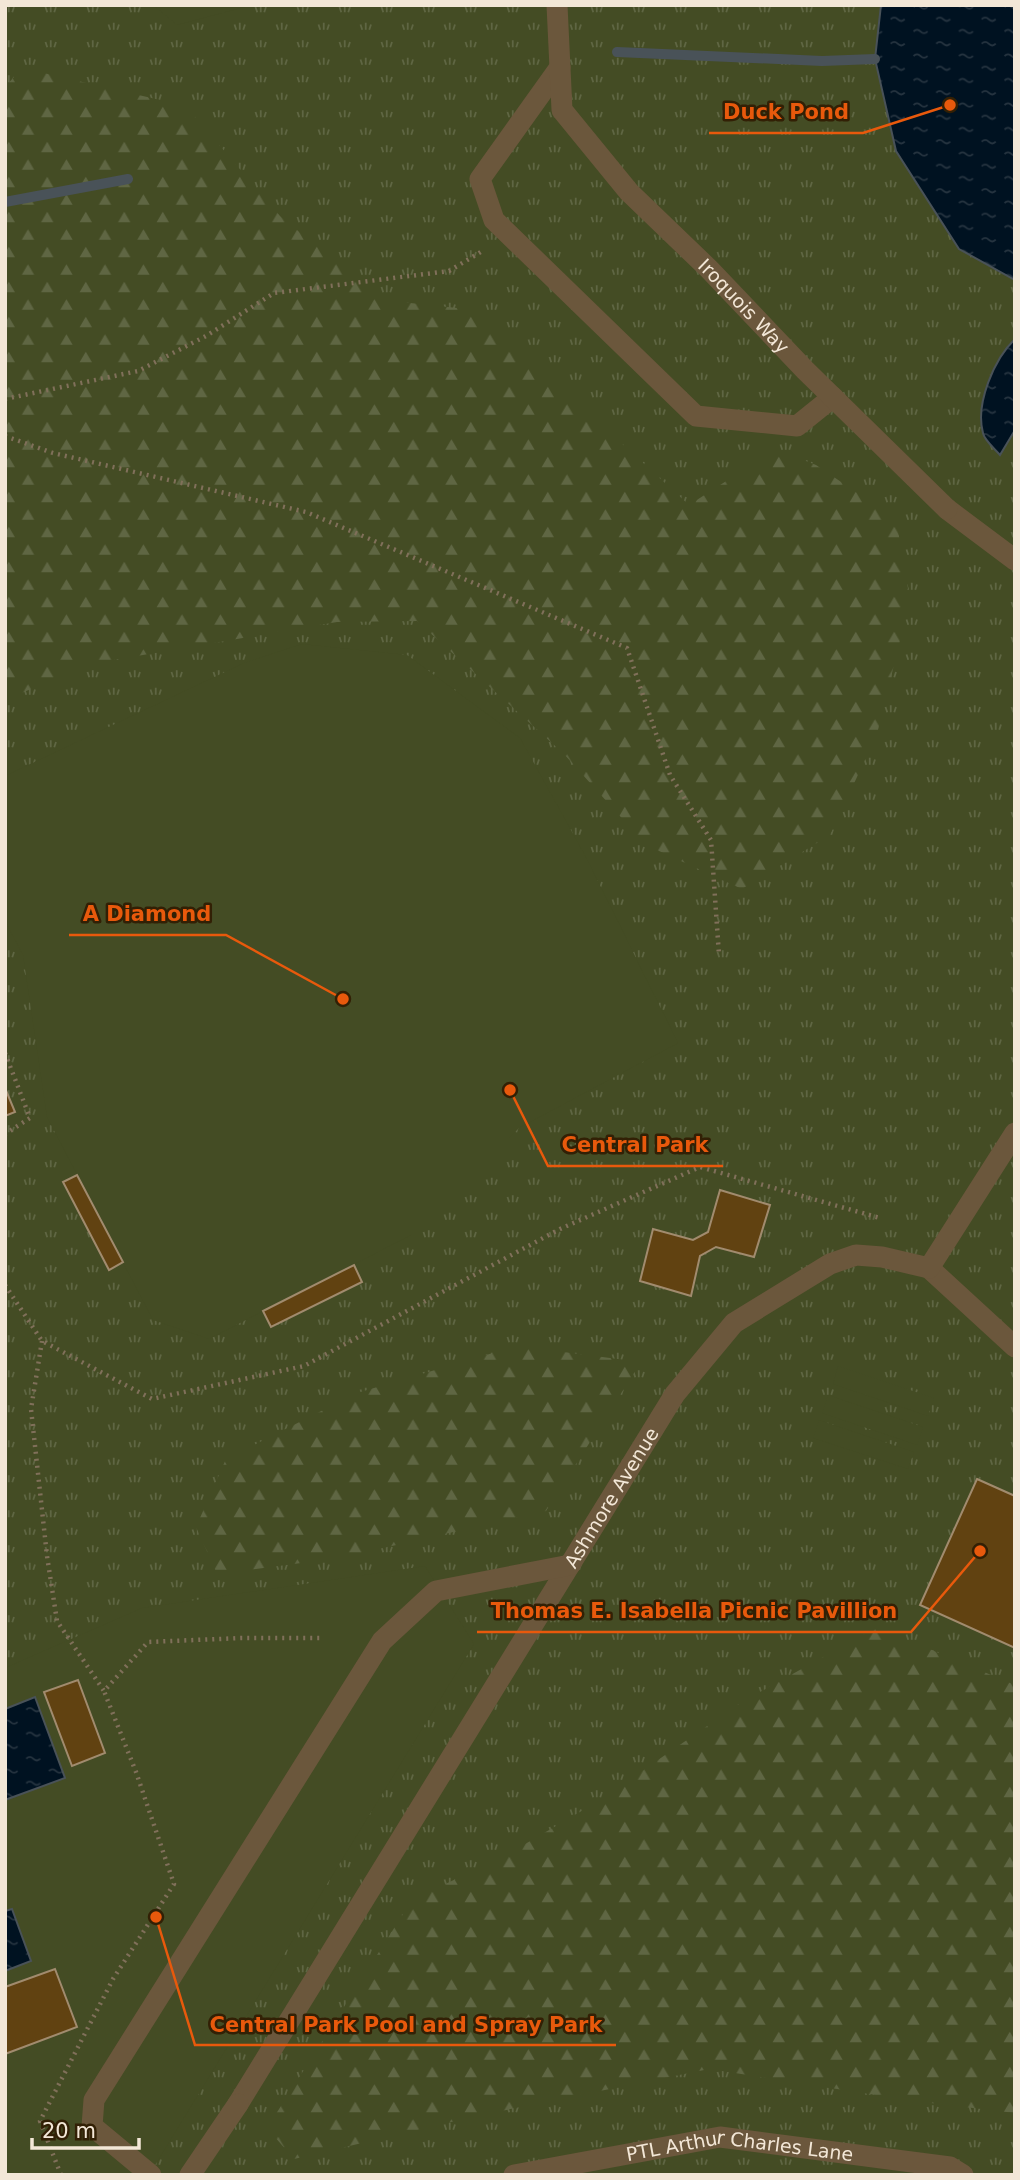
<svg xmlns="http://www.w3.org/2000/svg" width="1020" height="2180" viewBox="0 0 1020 2180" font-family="'DejaVu Sans',sans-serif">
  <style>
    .grass { fill: url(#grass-tufts) }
    .forest { fill: url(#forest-firs) }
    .pitch { fill: #444c24 }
    .water { fill: url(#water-ripples); stroke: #495258; stroke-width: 2 }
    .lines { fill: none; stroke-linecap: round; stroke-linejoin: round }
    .stream { stroke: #495258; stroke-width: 10 }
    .building { fill: #614211; stroke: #a18b6e; stroke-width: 2 }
    .path { stroke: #80705a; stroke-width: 4.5; stroke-dasharray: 2 5; stroke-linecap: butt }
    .lane { stroke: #6b573c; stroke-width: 21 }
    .street { stroke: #6b573c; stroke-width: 21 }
    .labels { text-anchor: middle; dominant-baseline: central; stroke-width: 5; stroke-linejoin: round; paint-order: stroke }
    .street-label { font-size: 19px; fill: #f3e7d7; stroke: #322005 }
    .leader { fill: none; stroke: #e8590c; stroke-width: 2.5 }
    .callout-dot { fill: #e8590c; stroke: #322005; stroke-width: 2.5 }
    .callout-label { font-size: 21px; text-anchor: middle; font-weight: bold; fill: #e8590c; stroke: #322005; stroke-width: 5; stroke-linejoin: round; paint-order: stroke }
  </style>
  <defs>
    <pattern id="grass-tufts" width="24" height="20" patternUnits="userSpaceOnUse" patternTransform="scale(1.75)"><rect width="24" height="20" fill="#444c24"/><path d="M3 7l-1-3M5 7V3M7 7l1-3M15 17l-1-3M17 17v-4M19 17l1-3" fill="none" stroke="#5f6643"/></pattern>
    <pattern id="forest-firs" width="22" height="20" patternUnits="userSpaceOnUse" patternTransform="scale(1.75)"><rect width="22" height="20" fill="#444c24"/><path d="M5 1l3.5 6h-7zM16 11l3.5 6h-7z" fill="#5f6643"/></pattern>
    <pattern id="water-ripples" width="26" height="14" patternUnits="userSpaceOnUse" patternTransform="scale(1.75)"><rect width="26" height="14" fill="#001221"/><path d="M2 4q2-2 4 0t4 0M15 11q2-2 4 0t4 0" fill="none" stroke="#263440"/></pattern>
  </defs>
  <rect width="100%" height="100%" fill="#322005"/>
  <path class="grass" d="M5 5H1015V2175H5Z"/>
  <path class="forest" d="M22 68 186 106 280 216 382 300 476 310 689 505 776 449 816 465 896 519 910 600 877 734 830 835 742 889 646 845 564 754 417 621 337 622 90 664 5 700V87Z
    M517 1346 641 1362 546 1511 339 1558 217 1574 196 1527 226 1459 357 1393Z
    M877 1627 1015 1685V2113L914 2101 709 2069 481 2115 294 2159 267 2128 412 1900 508 1854 597 1802 742 1702Z"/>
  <path class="pitch" d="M153 5H252L177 25Z
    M302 644 407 655 520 738 587 859 678 1043 519 1128 413 1234 209 1339 153 1320 47 1117 23 955 5 921V776L244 663Z
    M838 1366 934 1398 928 1416 833 1384Z
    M828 1395 923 1427 917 1445 822 1413Z
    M819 1420 914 1452 908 1469 813 1438Z
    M425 1566 474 1644 149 2175H12L5 2167V1668L142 1608Z"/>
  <path class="water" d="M881 5H1015V280L959 249 896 151 875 59Z
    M1015 339V430L1000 455C995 449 984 440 983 433 975 404 994 359 1015 339Z
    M35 1697 65 1778 5 1800V1709Z
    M12 1909 31 1961 5 1971V1911Z"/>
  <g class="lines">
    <path class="stream" d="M617 52 822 61 875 59
      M5 202 128 179"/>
  </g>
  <path class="building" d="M5 1088 15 1112 5 1116Z
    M77 1175 123 1262 109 1270 63 1182Z
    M720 1190 770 1205 754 1257 716 1247 700 1256 691 1296 640 1281 653 1229 693 1240 708 1232Z
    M354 1265 362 1282 271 1327 263 1311Z
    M977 1479 1015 1496V1648L920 1605Z
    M78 1680 105 1753 72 1766 44 1692Z
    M55 1969 77 2027 5 2054V1987Z"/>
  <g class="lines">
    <path class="path" d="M5 399 138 371 206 336 274 293 449 271 484 250
      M5 436 53 453 306 512 627 648 670 775 711 840 719 955
      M5 1053 30 1118 5 1134
      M5 1285 42 1341 152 1399 304 1366 560 1229 700 1167 880 1218
      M42 1341 31 1409 47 1556 57 1621 104 1691 148 1642 242 1638H323
      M61 2175 40 2121 113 1979 174 1884 136 1772 104 1691"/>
    <g class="lane">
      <path d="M560 67 480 179 494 220 696 416 797 426 833 397"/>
      <path d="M947 509 1015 560"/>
      <path d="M929 1268 1015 1347"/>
      <path id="s1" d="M238 2104 675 1394 734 1323 830 1264 856 1255 882 1257 929 1268 1015 1133"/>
      <path d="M151 2175 92 2126 94 2100 382 1641 436 1591 570 1565"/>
    </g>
    <g class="street">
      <path id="s2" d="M557 5 562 110 629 192 709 269 805 370 947 509"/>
      <path d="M190 2175 238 2104"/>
      <path id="s3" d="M514 2175 720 2137 950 2167 963 2175"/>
    </g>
  </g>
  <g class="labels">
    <g class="street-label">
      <text stroke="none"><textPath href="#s2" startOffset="373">Iroquois Way</textPath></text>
      <text stroke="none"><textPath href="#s1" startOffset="712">Ashmore Avenue</textPath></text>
      <text stroke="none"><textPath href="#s3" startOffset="229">PTL Arthur Charles Lane</textPath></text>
    </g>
  </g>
  <path class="leader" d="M950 105L863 133H709M343 999L226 935H69M510 1090L548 1166H723M980 1551L911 1632H477M156 1917L195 2045H616"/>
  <g class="callout-dot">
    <circle cx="950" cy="105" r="7"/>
    <circle cx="343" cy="999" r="7"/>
    <circle cx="510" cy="1090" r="7"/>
    <circle cx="980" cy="1551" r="7"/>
    <circle cx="156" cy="1917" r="7"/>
  </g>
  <g class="callout-label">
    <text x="786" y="119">Duck Pond</text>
    <text x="147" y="921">A Diamond</text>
    <text x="635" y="1152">Central Park</text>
    <text x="694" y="1618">Thomas E. Isabella Picnic Pavillion</text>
    <text x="406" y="2032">Central Park Pool and Spray Park</text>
  </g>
  <rect width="1020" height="2180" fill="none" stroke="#f3e7d7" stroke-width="14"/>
  <path d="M32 2138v10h107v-10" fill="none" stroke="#f3e7d7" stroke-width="3.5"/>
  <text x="42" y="2138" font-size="21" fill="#f3e7d7" stroke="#322005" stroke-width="5" paint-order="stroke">20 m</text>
</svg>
